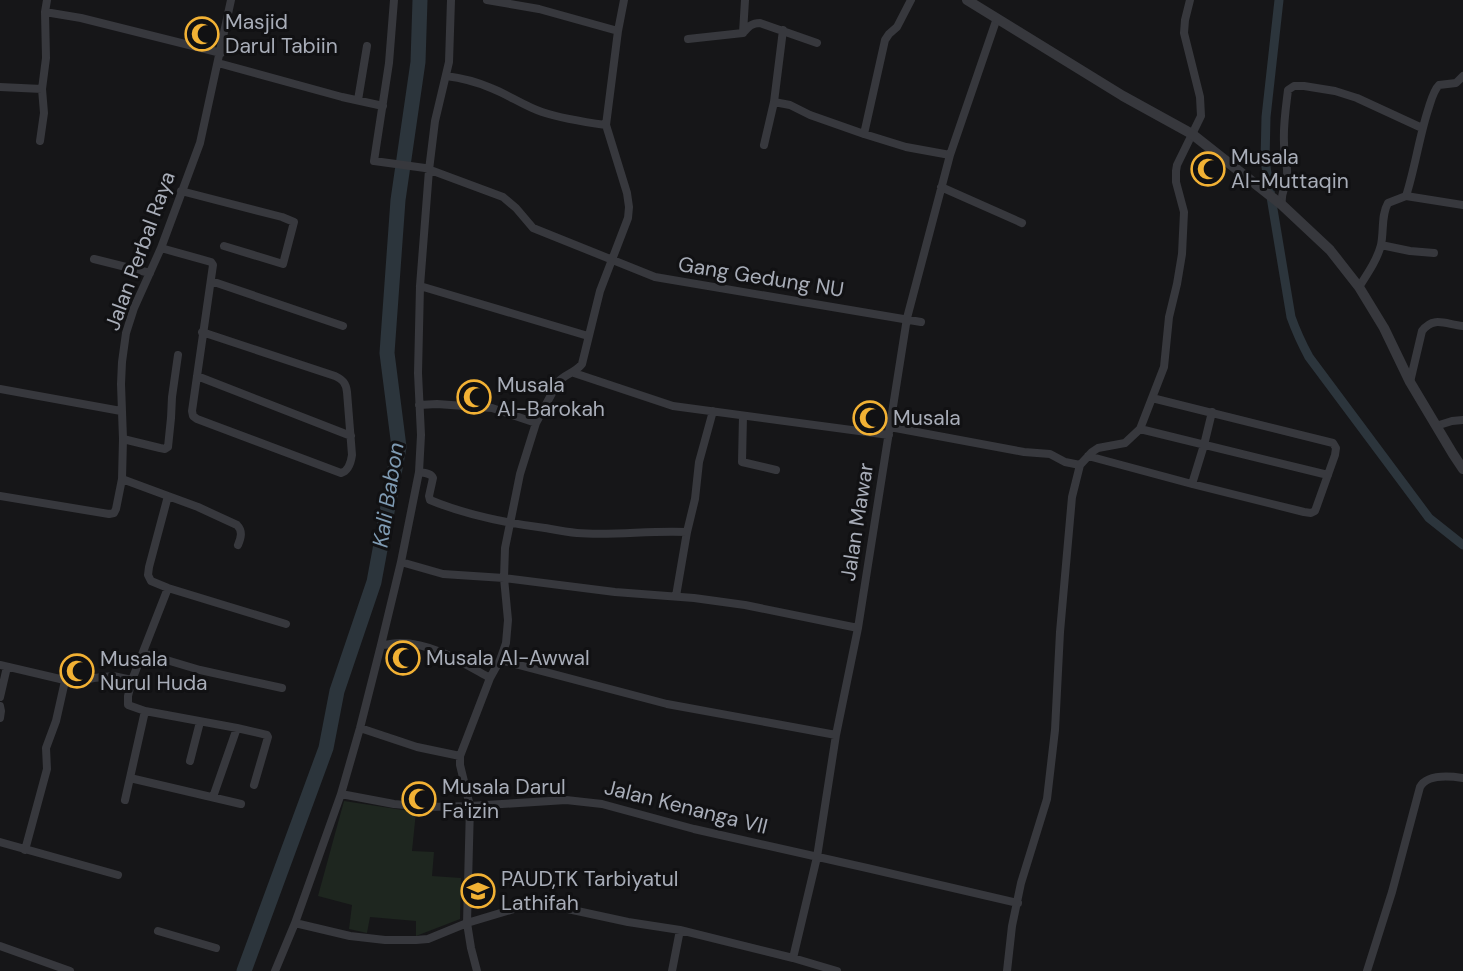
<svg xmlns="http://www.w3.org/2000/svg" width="1463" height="971" viewBox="0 0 1463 971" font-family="'DM Sans',sans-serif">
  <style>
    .green { fill: #1e261f }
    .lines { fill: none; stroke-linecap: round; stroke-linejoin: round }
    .canal { stroke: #2c353c; stroke-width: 9 }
    .river { stroke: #2c353c; stroke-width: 15 }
    .minor { stroke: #37383d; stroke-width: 8 }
    .tertiary { stroke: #37383d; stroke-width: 10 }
    .labels { text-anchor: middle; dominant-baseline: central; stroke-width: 6; stroke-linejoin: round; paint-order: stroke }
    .poi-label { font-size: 21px; fill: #a8adb8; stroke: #111113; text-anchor: start }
    .street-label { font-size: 21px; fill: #a8adb8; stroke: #111113 }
    .water-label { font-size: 22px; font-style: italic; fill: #7f9bb3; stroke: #111113 }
  </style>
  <rect width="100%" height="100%" fill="#161618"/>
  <path class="green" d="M344 801 416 812 412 851 434 852 432 876 461 878 460 919 416 936V921L370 917 367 933 349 929 352 905 318 896Z"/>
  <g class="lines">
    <path class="canal" d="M1279 0 1266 117 1265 161 1291 317C1296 331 1302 344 1309 357L1429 518 1463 545"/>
    <path class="river" d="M244 971 326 748 337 691 374 582 399 447 387 353 398 200 418 62 420 0"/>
    <path class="minor" d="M47 0 45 12 81 18 221 53
      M394 0 389 63 374 161 425 168 503 197 516 208 533 228 655 277 921 322
      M487 0 539 9 618 31
      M783 30 774 102 790 105 810 115 864 134 906 147 950 155
      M743 33 745 0
      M688 39 743 33C749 26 752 23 760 23L817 43
      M218 63 342 97 383 106
      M446 76C462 78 477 82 491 88 509 95 524 106 542 112 563 119 584 122 606 125
      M0 87 42 89 46 58 45 12
      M358 100 367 46
      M864 134 885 40 889 34 897 27 911 0
      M40 141 44 113 42 89
      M764 145 774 102
      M941 187 1022 223
      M181 191 282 217 294 222 283 264 224 246
      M1406 196 1463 205
      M1282 205C1280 194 1286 187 1287 176 1288 165 1284 154 1284 143 1283 125 1286 107 1288 90L1294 86H1304L1335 91 1357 98 1422 128
      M1381 245 1410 251 1434 253
      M161 248 211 262 213 265 192 411 193 416 197 419 341 473C349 471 351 462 352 455L347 392C346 383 343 380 335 376L202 332
      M94 259 150 273
      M211 281 343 326
      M420 286 588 336
      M1359 287C1368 273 1377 260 1381 245 1384 231 1381 215 1388 203L1406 196C1415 168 1419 138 1428 110 1431 101 1433 91 1439 85L1456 83 1463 76
      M574 373 673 406 889 435
      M197 376 351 436
      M1410 382 1422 331C1434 315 1447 325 1463 326
      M0 389 121 411
      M419 405 437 404 492 408 536 423
      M743 416 742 462 776 470
      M1436 426 1452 421 1463 420
      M890 427 1024 452 1050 454 1065 462 1080 465
      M1140 429 1328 475
      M123 439 160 448 165 449 168 447 171 418 172 397 178 355
      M1088 456 1192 484 1304 512 1311 513 1315 511 1335 455 1336 448 1333 443 1152 398
      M419 472C424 473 431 473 433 478L429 496 430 500C466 515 506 523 545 528 556 530 566 532 577 533 614 536 650 530 687 532L695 499 699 462 713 411
      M122 479 168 496 149 567 148 575 151 581 168 588 286 624
      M1192 484 1204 445 1212 412
      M0 496 109 514 114 513 116 509 122 479 123 439 121 384 122 362 126 333 134 308 161 248 200 143 231 0
      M168 496 198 507 237 525C243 531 241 538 238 545
      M401 562 443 574 504 578 615 592 694 598 745 605 858 628
      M168 588 132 680 128 696V705L145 711 237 728 267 735 268 737 254 785
      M676 596 687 532
      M381 645C387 645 394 643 400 643 433 643 463 663 490 678
      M143 653 200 670 282 688
      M500 660 667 704 836 735
      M0 665 73 682 94 678 113 676 132 680
      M0 697 7 667
      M0 706 1 711 0 718
      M360 728 417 747 460 756
      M190 761 200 722
      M130 778 241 804
      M341 794 394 804 427 807 470 806 566 800 602 804 694 829 867 868 1018 903
      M213 797 237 728
      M125 800 145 711
      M0 842 118 875
      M25 850 47 769 46 748 56 721 65 681
      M295 923 350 936 385 940H416L428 939 467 923 527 905 540 904 554 906 628 922 680 930 793 958 837 971
      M158 931 216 948
      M0 946 70 971
      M793 958 817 857 836 735 858 628 907 318 950 155 997 18
      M275 971 295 923 341 794 360 728 381 645 401 562 419 472 421 435 418 373 420 286 429 170 435 121 449 62 451 0
      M477 971 471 948 467 923 470 806 460 765V756L490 678 500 660 506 643 508 620 504 578 505 548 516 494 520 474 536 423 558 382C565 374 575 373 582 364L600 291 628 218 629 207 627 193 606 125 618 31 624 0
      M672 971 680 930
      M1007 971 1012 926 1021 883 1047 799 1055 730 1060 632 1072 497 1080 465 1092 452 1098 448 1125 443 1140 429 1164 367 1169 317 1177 284 1182 254 1184 212 1176 182V171L1177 165 1201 116 1200 97 1184 33 1185 20 1190 0
      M1367 971 1392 892 1420 787C1427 774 1450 776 1463 778"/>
    <path class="tertiary" d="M967 0 1123 96 1192 134 1282 205 1330 250 1359 287 1384 328 1410 382 1453 454 1463 469"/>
  </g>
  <defs>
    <g id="mosque-ring" transform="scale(1.725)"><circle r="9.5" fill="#111113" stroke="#f2b134" stroke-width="1.5"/><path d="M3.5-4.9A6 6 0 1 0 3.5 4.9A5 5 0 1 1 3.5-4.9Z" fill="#f2b134"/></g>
    <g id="school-ring" transform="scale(1.725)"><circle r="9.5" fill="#111113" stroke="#f2b134" stroke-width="1.5"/><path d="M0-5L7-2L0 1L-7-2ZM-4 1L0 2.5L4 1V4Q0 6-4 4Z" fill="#f2b134"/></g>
  </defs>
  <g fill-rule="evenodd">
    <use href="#mosque-ring" x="202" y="34"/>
    <use href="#mosque-ring" x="1208" y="169"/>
    <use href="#mosque-ring" x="474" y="397"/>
    <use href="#mosque-ring" x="870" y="418"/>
    <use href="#mosque-ring" x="403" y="658"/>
    <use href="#mosque-ring" x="77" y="671"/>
    <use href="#mosque-ring" x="419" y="799"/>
    <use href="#school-ring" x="478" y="891"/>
  </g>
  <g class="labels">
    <g class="poi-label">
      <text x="225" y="22">Masjid<tspan x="225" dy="24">Darul Tabiin</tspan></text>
      <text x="1231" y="157">Musala<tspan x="1231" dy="24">Al-Muttaqin</tspan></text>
      <text x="497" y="385">Musala<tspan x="497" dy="24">Al-Barokah</tspan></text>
      <text x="893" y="418">Musala</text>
      <text x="426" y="658">Musala Al-Awwal</text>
      <text x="100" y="659">Musala<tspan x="100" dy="24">Nurul Huda</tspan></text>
      <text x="442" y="787">Musala Darul<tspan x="442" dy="24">Fa'izin</tspan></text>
      <text x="501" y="879">PAUD,TK Tarbiyatul<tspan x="501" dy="24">Lathifah</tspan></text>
    </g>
    <g class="street-label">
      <text transform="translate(140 251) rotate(-70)">Jalan Perbal Raya</text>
      <text transform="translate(761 277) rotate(9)">Gang Gedung NU</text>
      <text transform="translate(857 522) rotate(-81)">Jalan Mawar</text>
      <text transform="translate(686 807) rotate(14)">Jalan Kenanga VII</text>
    </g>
    <g class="water-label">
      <text transform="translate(388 495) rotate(-81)">Kali Babon</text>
    </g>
  </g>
</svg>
